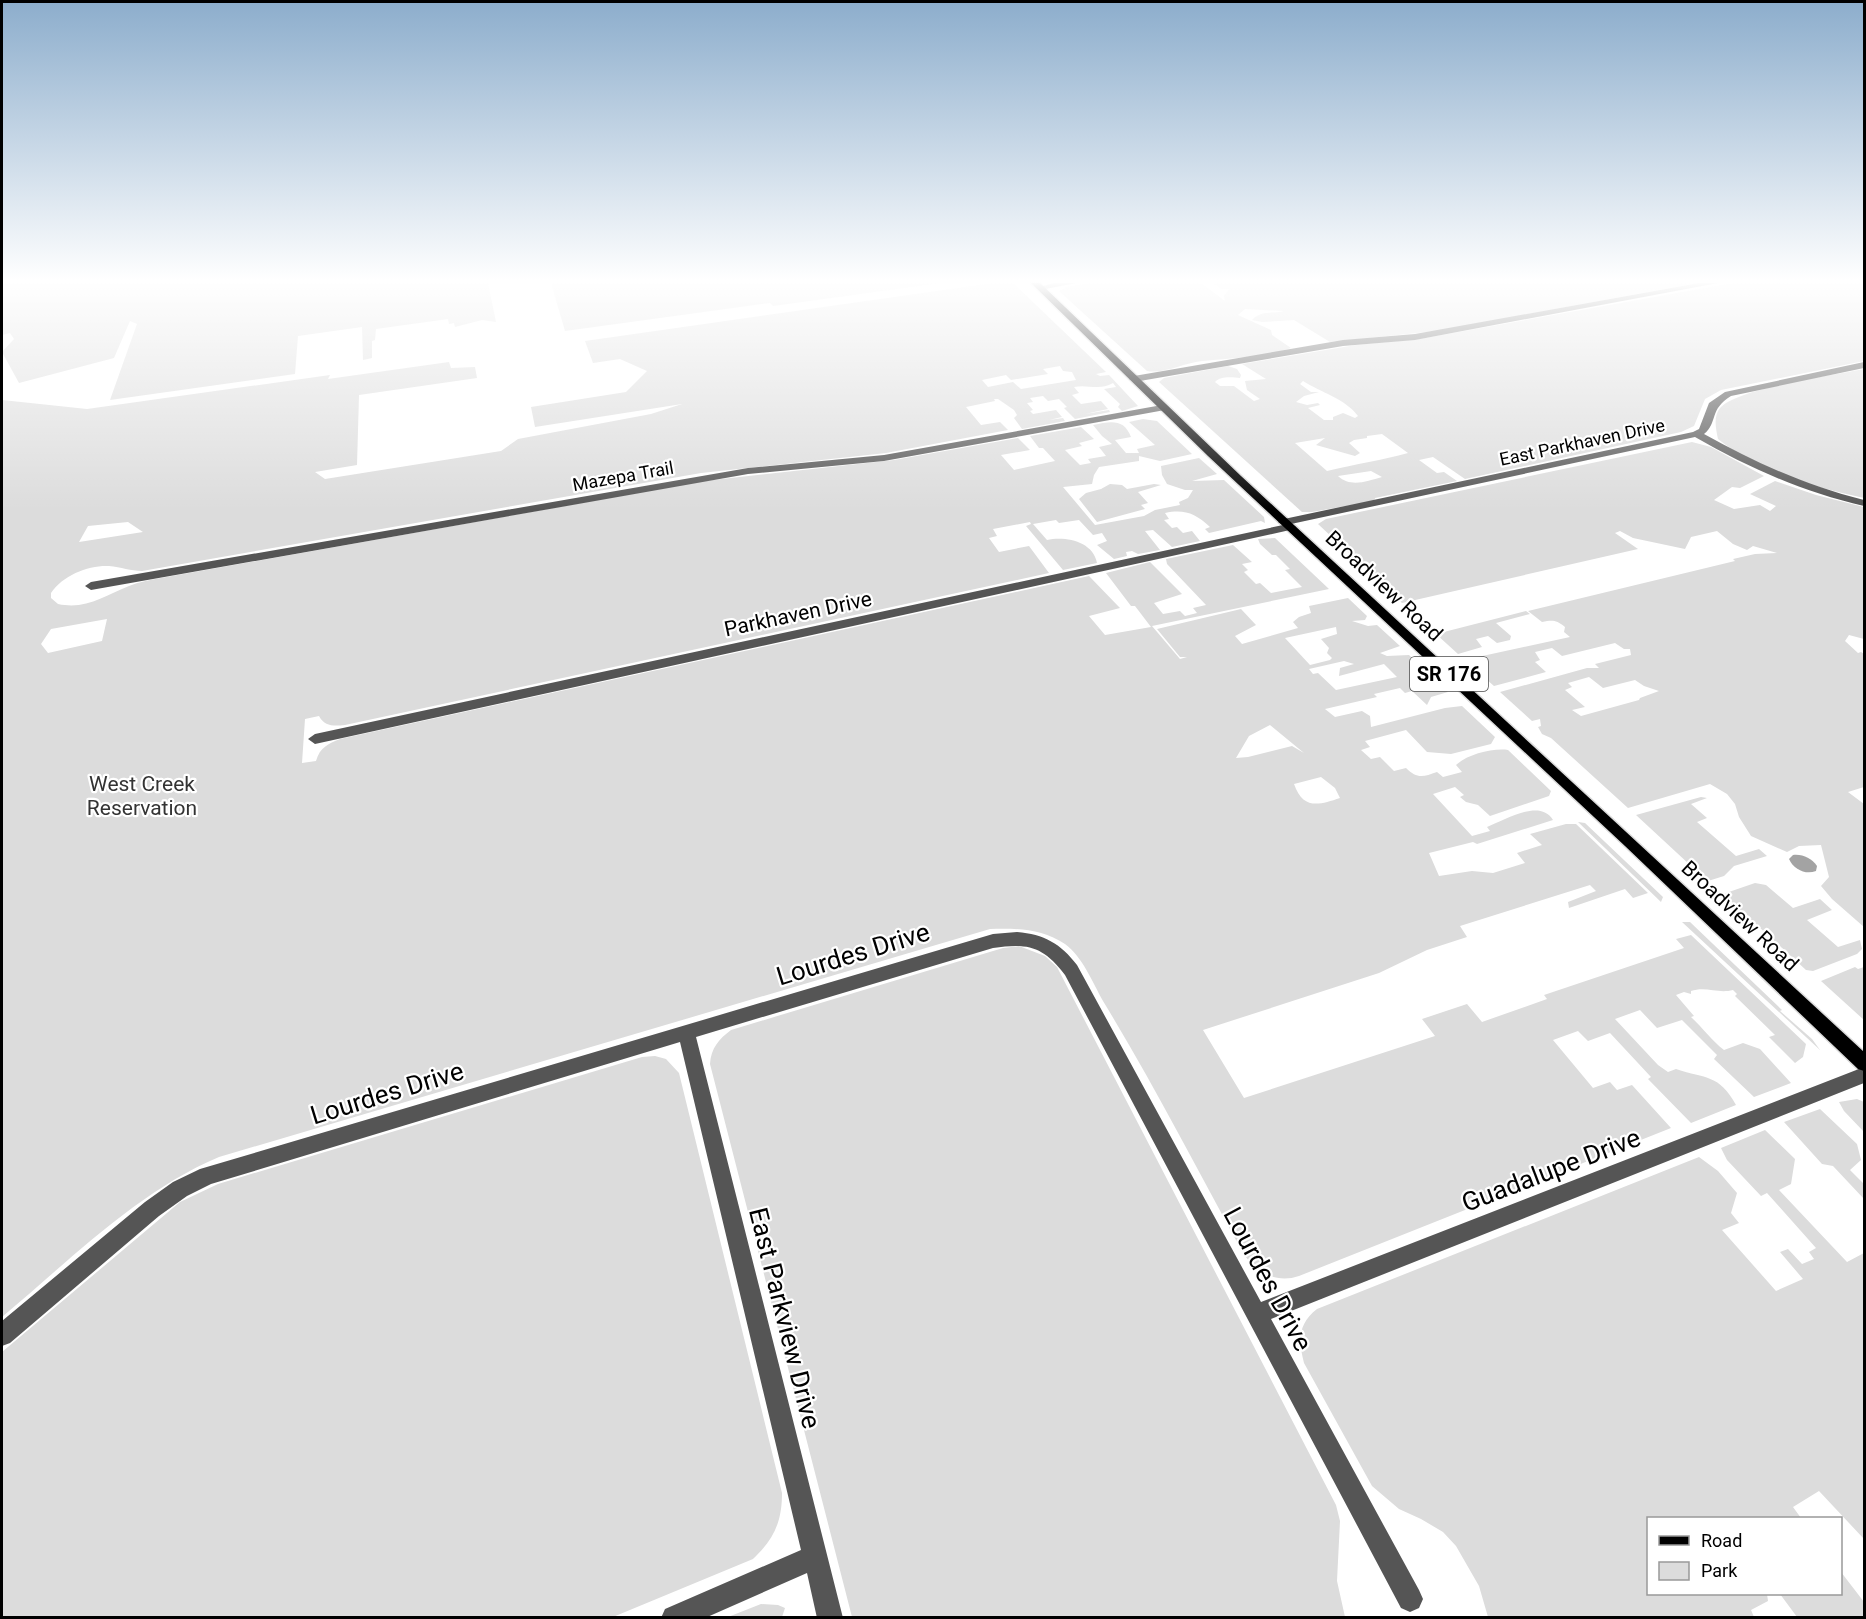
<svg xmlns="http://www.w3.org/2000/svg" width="1866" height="1619" viewBox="0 0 1866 1619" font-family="Roboto,sans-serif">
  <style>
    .green { fill: #dcdcdc; fill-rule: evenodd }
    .water { fill: #a3a3a3 }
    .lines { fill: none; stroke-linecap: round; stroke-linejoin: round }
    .major-casing { stroke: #dbdbdb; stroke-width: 3 }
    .minor { fill: #555; fill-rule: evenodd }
    .major { fill: #000; fill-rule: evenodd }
    .labels { text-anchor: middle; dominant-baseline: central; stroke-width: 4.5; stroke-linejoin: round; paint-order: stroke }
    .far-street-label { font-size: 18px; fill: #000; stroke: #fff }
    .shield { fill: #fff; stroke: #4c4c4c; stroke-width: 1.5 }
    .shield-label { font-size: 20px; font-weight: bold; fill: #000 }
    .street-label { font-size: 21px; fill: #000; stroke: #fff }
    .park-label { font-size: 21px; fill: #333; stroke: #fff }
    .near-street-label { font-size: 26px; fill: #000; stroke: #fff }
  </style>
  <rect width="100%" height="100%" fill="#fff"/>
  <path class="green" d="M2 283H488L496 322 482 320 455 327 454 323 449 324 448 319 376 329 375 340 372 341V358L363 360 362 327 298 336 295 374 110 400 137 324 130 321 114 358 19 383 2 352 14 339 10 333 2 335Z
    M551 283H941L773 306 770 303 565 331Z
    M993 283H1013L1106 372 1096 374 1100 376 1109 375 1138 406 1122 411 1118 407 1120 404 1104 389 1116 387 1113 383C1099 391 1088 384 1074 387L1079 393 1072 395 1081 404 1101 401 1108 409 1085 414 1109 410 1110 412 1075 419 1064 408 1067 407 1059 399 1048 401 1043 396 1030 398 1033 402 1027 403 1033 410 1030 411 1033 414 1056 410 1062 417 1049 420 1063 418 1065 421 1022 429 1014 418 1017 415 1014 410 998 399H994L995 401 966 407 981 425 1000 422 1008 430 886 453 701 473 142 571C131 571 121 567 109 566 89 565 63 575 51 593V598L58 604C86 610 104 596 129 586 139 582 150 580 161 578L704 481 894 460 1018 438 1030 450 1001 455 1014 470 1055 461 1043 448H1039L1030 436 1081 427 1094 439 1079 443 1082 446 1065 450 1080 465 1091 463 1088 459 1106 456 1099 447 1112 444 1102 436 1093 425C1112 421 1124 419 1131 437L1115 440 1126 453H1139L1137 449 1155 445 1129 422 1143 419 1157 421 1192 454 1160 461 1139 456V461L1099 467 1094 475 1092 484 1063 487 1095 525 1144 516 1155 510 1180 505 1179 502 1188 498 1193 490H1185L1167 484 1162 475 1161 466 1199 458 1217 474 1192 481 1224 480 1264 517 1265 523 1261 521 1209 533 1205 529 1210 527C1195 513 1184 509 1165 513L1169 519 1164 520 1172 528 1177 527 1183 533 1192 531 1200 541 1172 547 1153 530 1145 531 1160 550 1138 554 1132 551 1126 552 1127 556 1114 559 1097 545 1107 541 1102 533 1093 535 1079 520 1059 523 1056 520 1033 524 1047 540C1065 536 1093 541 1097 563L1063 570 1026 526 1031 524 1030 522 993 529 997 536 989 538 999 552 1029 546 1049 573 345 725C334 726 325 727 319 716L305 719 302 763 316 761C320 747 328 744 340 739L1089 576 1120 608 1089 616 1105 635 1151 627 1135 606H1131L1106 573 1150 562 1182 594 1154 603 1163 614 1180 611 1185 616 1197 613 1193 608 1206 605 1167 564 1166 559 1233 545 1252 562 1242 564 1248 570 1244 572 1256 584 1260 583 1271 593 1302 587 1285 570 1290 569 1276 555H1272L1260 544 1258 539 1275 538 1329 589 1152 626 1180 659 1187 657H1180L1157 629 1241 609 1256 625 1235 636 1242 644 1298 628 1293 622 1299 617 1311 613 1309 606 1348 598 1367 616 1365 620 1352 621 1368 626 1377 625 1400 646 1380 653 1387 656 1409 655 1448 692 1431 697 1427 705 1412 691 1405 693 1400 688 1374 694 1377 697 1325 709 1335 717 1362 711 1370 716 1371 727 1445 708 1462 706 1495 737 1491 744 1451 754 1427 752 1406 730 1365 741 1370 747 1361 750 1371 759 1380 757 1394 771 1406 768C1417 779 1423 777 1437 772L1443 777 1462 772 1456 765C1468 754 1493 748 1508 750L1551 791 1549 796 1490 816 1478 805 1466 802 1460 797 1464 795 1455 787 1433 794 1472 836 1490 831 1487 827C1505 820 1540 798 1553 820L1477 844 1473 842 1429 853 1439 876 1472 871 1493 873 1525 863 1517 853 1542 845 1530 834 1566 824H1576L1648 893 1633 898 1625 889 1569 908 1568 902 1596 891 1590 885 1460 926 1467 937 1427 950 1379 973 1203 1030 1244 1098 1435 1036 1422 1019 1467 1004 1482 1022 1547 999 1544 995 1684 948 1676 939 1691 935 1806 1044 1803 1057 1795 1063 1769 1037 1775 1035 1735 996 1737 994 1733 990C1718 994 1706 986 1691 991V994L1684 992 1676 995 1694 1016 1691 1017C1703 1028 1712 1041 1724 1050L1743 1043 1760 1049 1791 1083 1754 1097 1714 1059 1717 1055 1682 1020 1657 1028 1640 1010 1615 1019 1658 1065 1668 1072 1676 1069C1706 1079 1719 1074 1736 1105L1691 1123 1648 1079 1651 1077 1610 1033 1588 1041 1578 1031 1553 1040 1593 1088 1610 1082 1617 1090 1632 1085 1671 1128 1299 1276C1276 1284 1256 1272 1243 1253 1197 1169 1153 1083 1103 1001 1093 983 1082 956 1065 944 1042 929 1017 928 990 929L219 1157C138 1191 69 1261 2 1317V400L87 409 330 375 328 379 449 362 451 368 475 367 477 378 359 395 357 465 315 472 325 479 501 451 518 439 651 414 682 404 535 427 531 407 626 392 647 371 620 359 593 363 585 341ZM1060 366 1063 371 1072 372 1076 380 1021 389 1013 382 988 387 982 380 1006 375 1011 380 1048 374 1043 369ZM128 522 143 532 79 542 88 526ZM107 619 102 641 48 653 41 644 51 629ZM1336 627 1337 634 1321 639 1329 648 1327 653 1332 658 1330 660 1310 665 1285 638ZM1344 661 1354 664 1340 668 1339 676 1384 664 1397 677 1336 690 1318 673 1313 674 1309 669ZM1270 725 1304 753 1292 746 1248 757 1236 758 1249 736ZM1321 777 1335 788 1340 798C1319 805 1303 810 1294 784Z
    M1090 283H1201L1225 301 1224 296 1229 289H1221L1213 283H1697L1436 331 1330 342 1294 320 1262 322 1252 320C1261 310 1273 314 1284 311L1245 309 1238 315 1271 330 1272 335 1291 348C1262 358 1231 358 1202 361 1183 363 1165 374 1147 371L1059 291 1067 287Z
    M1733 283H1864V361L1721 390 1705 399 1694 426 1681 432 1465 479 1433 457 1419 460 1437 473 1444 472 1457 481 1375 498 1374 501 1312 512H1302L1159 382 1164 378 1228 366 1237 369 1241 375 1240 378C1232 377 1220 376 1215 382L1220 386H1234L1254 401 1260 399 1247 390 1245 381 1266 379 1242 364 1356 345 1419 339ZM1303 381C1320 392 1346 399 1358 416L1355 418 1343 413 1333 417V420H1324L1308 408 1320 405 1318 403 1307 405 1296 402 1304 396 1319 392H1311L1300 384ZM1382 434 1408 453C1383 460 1356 464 1327 471L1295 443 1325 438 1316 445 1355 456 1360 453 1349 443 1354 440 1367 438V436ZM1371 471 1382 477C1367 481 1351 488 1338 476Z
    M1864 369V498C1813 487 1760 472 1718 439 1716 429 1713 417 1720 408 1737 388 1835 375 1864 369Z
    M1692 442 1711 447 1764 476 1740 488 1732 487 1714 500 1734 509 1760 505 1770 511 1776 506 1750 494 1775 481 1816 495 1864 507V639L1849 635 1845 641 1858 653 1861 652 1864 654V787L1848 792 1864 804V927L1832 899 1821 886 1829 877 1821 845 1799 846 1787 852 1751 836 1739 817 1735 804 1727 794 1710 784 1628 808 1551 738 1542 734 1538 727 1541 726 1540 719 1532 721 1500 692 1587 668H1599L1595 664 1631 655 1630 649H1624L1615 643 1562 656 1552 648 1535 652 1540 660 1535 662 1546 672 1494 686 1464 660 1570 637 1564 632 1565 627C1556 620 1553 620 1542 622L1528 611 1735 561 1733 559 1755 554 1777 553 1753 546 1747 550 1733 544 1717 531 1691 537 1685 549 1633 538 1620 531 1615 533 1638 549 1402 603 1318 524 1326 519ZM1589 677 1603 688 1635 680 1644 686 1659 691 1640 698 1639 700 1581 716 1572 710 1585 707 1565 690 1572 687 1568 683Z
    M1110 484 1122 485 1127 489 1154 484 1161 485 1138 492 1148 503 1141 505 1145 509 1097 522 1079 499 1086 493 1101 489Z
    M1526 611 1530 614 1496 623 1511 636 1510 640 1497 643 1488 636 1476 639 1482 647 1458 654 1436 634Z
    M1701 797 1707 798 1691 804 1707 818 1697 822 1736 856 1759 849 1767 856 1734 866 1724 876 1708 881 1699 873 1693 872 1690 865 1636 815Z
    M1578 822 1585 823 1663 897 1661 902Z
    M1755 883 1766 885 1793 908 1820 899 1832 910 1807 920 1838 947 1860 940 1862 949 1857 954 1813 971 1806 970 1723 894Z
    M1682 922H1690L1782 1010 1780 1011 1812 1039 1820 1050Z
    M1019 946 1045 956 1057 967 1336 1505 1340 1521 1337 1581 1345 1617H852L710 1064C711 1048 719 1039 731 1030L1003 948Z
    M1855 967 1858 969 1864 967V1020L1821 981Z
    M655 1056 666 1059 679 1073 782 1493C782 1522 774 1539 753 1559L613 1617H2V1352L180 1202 218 1184 642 1057Z
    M1857 1099 1864 1102V1132L1844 1111 1839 1102Z
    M1820 1109 1857 1144 1861 1160 1850 1170 1864 1184V1199L1833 1166 1822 1164 1784 1122Z
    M1765 1130 1795 1159 1791 1184 1779 1190 1847 1262 1864 1253V1539L1819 1491 1793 1507 1801 1518H1648V1594H1767L1768 1601 1751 1610 1754 1617H1488L1479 1586 1456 1546 1443 1532 1421 1519 1399 1509 1372 1486 1304 1363C1298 1340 1298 1324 1317 1309L1699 1157 1718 1171 1737 1193 1731 1213 1739 1223 1722 1230 1776 1291 1803 1279 1780 1252 1788 1249 1802 1264 1814 1259 1809 1252 1816 1248 1767 1193 1761 1196 1727 1160 1721 1148Z
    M1841 1572 1864 1602V1617H1797L1780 1594H1840Z
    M761 1604 778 1605 785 1608 782 1617H728Z"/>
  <path class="water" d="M1793 855C1803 854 1811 858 1817 866L1816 871C1806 875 1794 870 1789 859Z"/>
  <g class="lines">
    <g class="major-casing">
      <path id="major" d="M1031 283H1040L1241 476 1864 1052V1071L1858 1069 1625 846 1208 456Z"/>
    </g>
    <path class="minor" d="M1054 283H1076L1040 290 1036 288Z
      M1699 283H1718L1415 340 1343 346 1134 382 1129 379 1134 376 1343 340 1415 334Z
      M1864 362V368L1731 396C1709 409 1718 423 1704 434 1756 463 1807 486 1864 500V506C1803 492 1749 468 1695 437L1291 524 1296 527 1290 530 315 744 308 739 315 734 1283 525 1278 522 1284 519 1693 432 1699 429 1709 403 1725 392Z
      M1162 405 1167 408 1165 410 884 461 748 474 91 590 85 586 91 582 748 468 884 455Z
      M1017 932C1044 934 1061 944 1077 965L1261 1302 1864 1067V1083L1271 1319 1419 1590 1423 1599 1419 1608 1410 1612 1401 1608 1065 975C1043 946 1028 943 993 948L696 1037 843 1618H817L807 1573 705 1618H661L665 1609 801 1550 680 1042 211 1184 187 1196 159 1216 10 1343 2 1346V1321L145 1202 173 1182 200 1169 993 934Z"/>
    <use href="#major" class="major"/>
  </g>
  <linearGradient id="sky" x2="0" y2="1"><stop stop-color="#8cadcc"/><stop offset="0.55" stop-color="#fff"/><stop offset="1" stop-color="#fff" stop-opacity="0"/></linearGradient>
  <rect width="1866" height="510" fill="url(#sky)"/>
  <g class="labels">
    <g class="far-street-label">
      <text transform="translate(1582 442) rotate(-12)">East Parkhaven Drive</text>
      <text transform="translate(623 476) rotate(-10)">Mazepa Trail</text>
    </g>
    <rect class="shield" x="1410" y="657" width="78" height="34" rx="4.5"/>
    <g class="shield-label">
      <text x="1449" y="674">SR 176</text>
    </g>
    <g class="street-label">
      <text transform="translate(1384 586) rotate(43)">Broadview Road</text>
      <text transform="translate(798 614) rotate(-12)">Parkhaven Drive</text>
      <text transform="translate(1740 916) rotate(43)">Broadview Road</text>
    </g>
    <g class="park-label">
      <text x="142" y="784">West Creek<tspan x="142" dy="24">Reservation</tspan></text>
    </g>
    <g class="near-street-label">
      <text transform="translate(853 954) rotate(-17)">Lourdes Drive</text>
      <text transform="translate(387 1093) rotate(-17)">Lourdes Drive</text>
      <text transform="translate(1551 1170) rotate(-21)">Guadalupe Drive</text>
      <text transform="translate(1268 1279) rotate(62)">Lourdes Drive</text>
      <text transform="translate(785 1318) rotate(76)">East Parkview Drive</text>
    </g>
  </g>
  <rect width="1866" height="1619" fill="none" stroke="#000000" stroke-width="6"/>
  <rect x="1647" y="1517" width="195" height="78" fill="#ffffff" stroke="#999999" stroke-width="1.5"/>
  <rect x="1659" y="1536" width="30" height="9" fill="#000000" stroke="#999999" stroke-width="1.5"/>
  <text x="1701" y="1547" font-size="18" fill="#000000">Road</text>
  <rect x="1659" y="1562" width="30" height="18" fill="#dcdcdc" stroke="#999999" stroke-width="1.5"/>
  <text x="1701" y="1577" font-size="18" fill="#000000">Park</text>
</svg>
